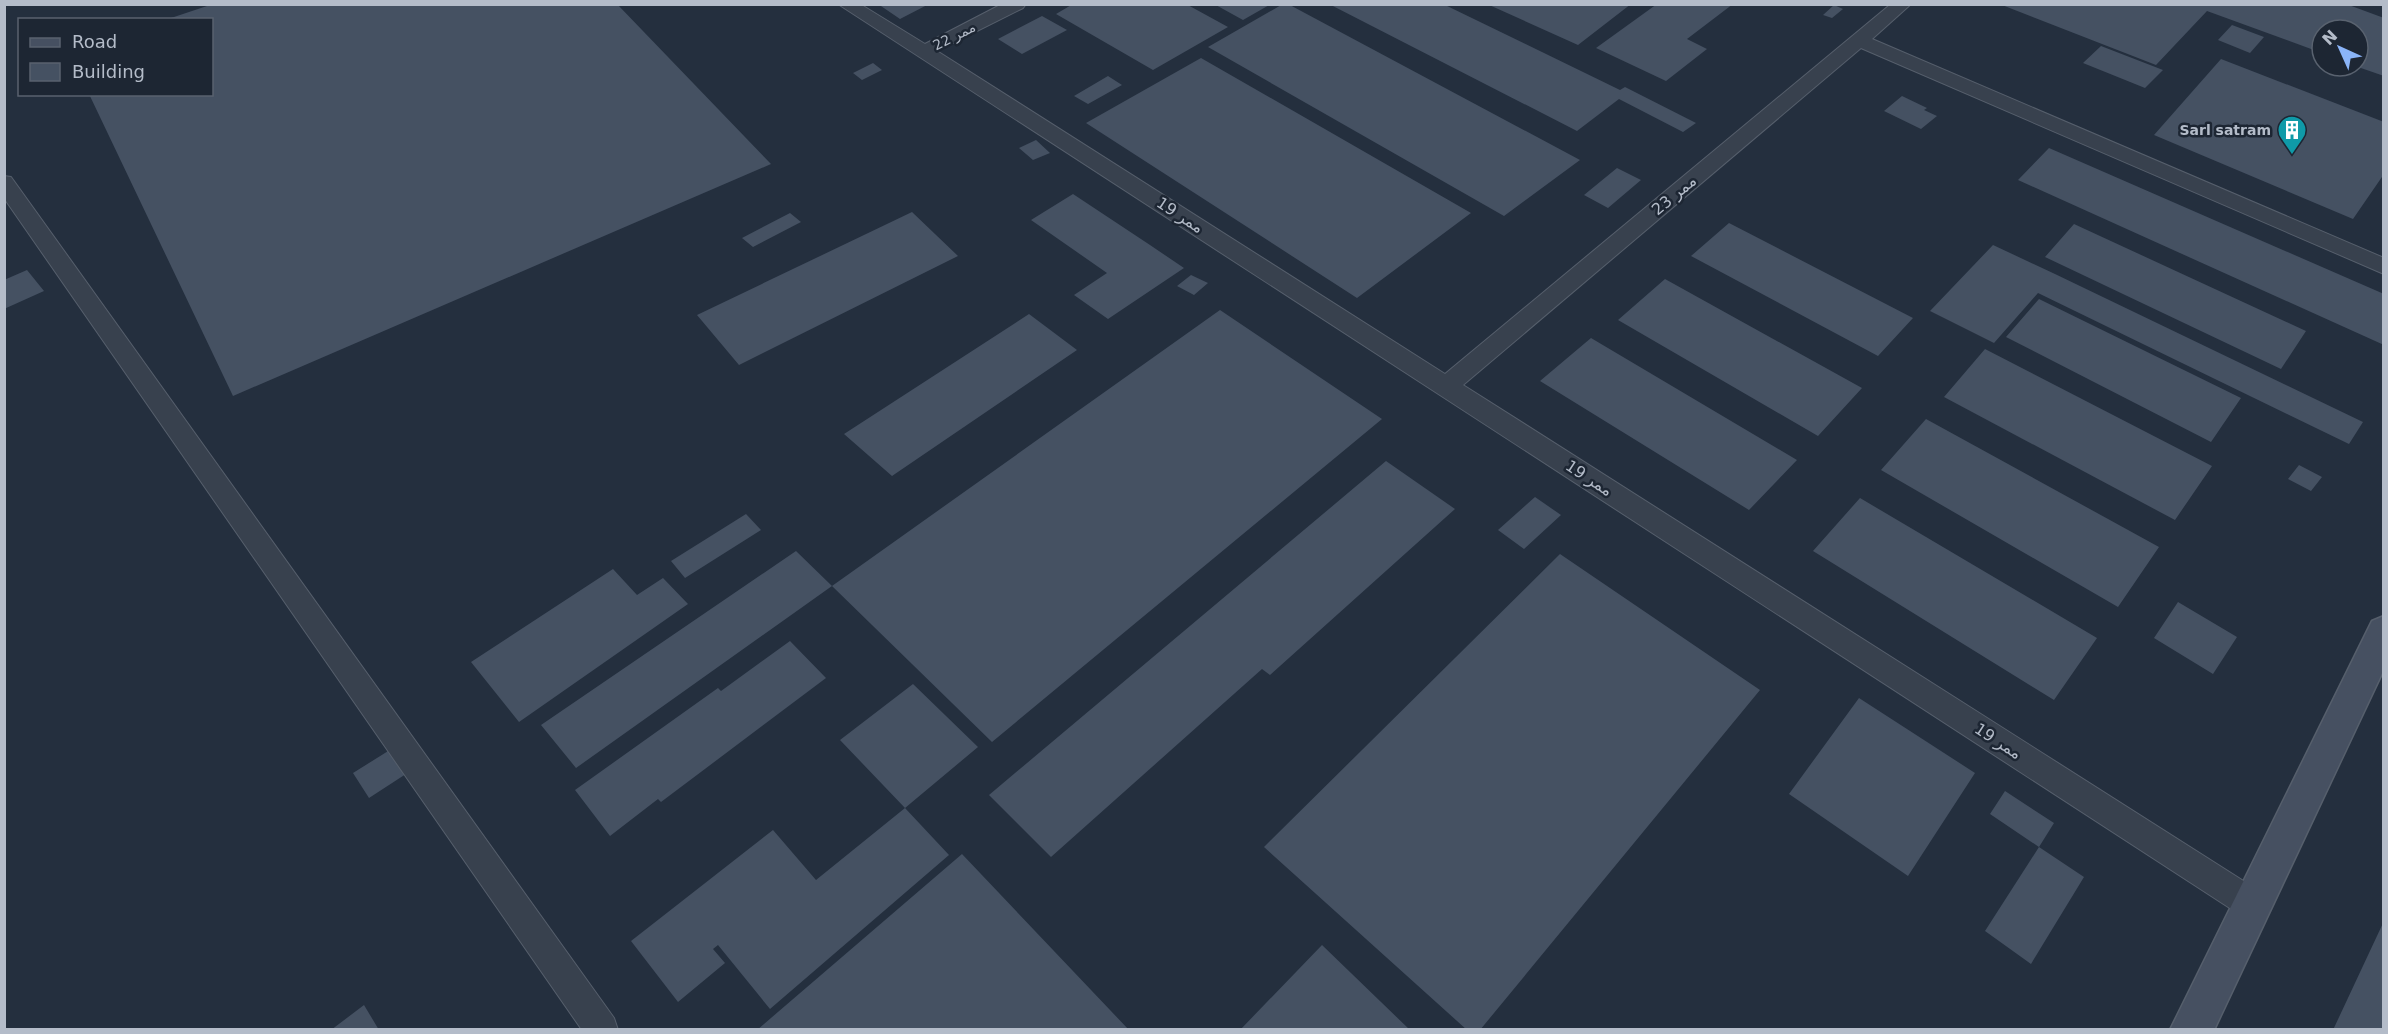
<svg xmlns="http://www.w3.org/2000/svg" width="2388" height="1034" viewBox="0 0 2388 1034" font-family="'DejaVu Sans','Noto Naskh Arabic',sans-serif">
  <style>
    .building { fill: #455162 }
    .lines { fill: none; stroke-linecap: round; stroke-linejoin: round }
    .service-casing { stroke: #565f6c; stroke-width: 2 }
    .secondary-casing { stroke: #565f6c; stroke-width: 3 }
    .service { fill: #38414e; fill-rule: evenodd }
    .secondary { fill: #465061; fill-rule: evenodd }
    .labels { text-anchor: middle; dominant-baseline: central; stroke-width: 5; stroke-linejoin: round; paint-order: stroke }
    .far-street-label { font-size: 14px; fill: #b4bcc9; stroke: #1d2633 }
    .far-poi-label { font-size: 14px; font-weight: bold; fill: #b4bcc9; stroke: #1d2633; text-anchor: end }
    .street-label { font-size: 16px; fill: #b4bcc9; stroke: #1d2633 }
  </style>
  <rect width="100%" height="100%" fill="#242f3e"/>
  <path class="building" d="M213 4H617L771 164 233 396 89 94H212V20L168 19Z
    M878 4H929L900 19Z
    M1073 4H1186L1228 27 1153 70 1056 14Z
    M1214 4H1271L1243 20Z
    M1283 4H1288L1580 160 1504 216 1208 47Z
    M1329 4H1443L1620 90 1625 87 1696 123 1683 132 1619 99 1577 131Z
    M1487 4H1631L1578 45Z
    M1657 4H1733L1687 39 1707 49 1666 81 1596 48Z
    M2346 4 2384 18V76L2358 67V30H2322V53L2207 11 2156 65 2002 5Z
    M1834 5 1843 9 1832 18 1823 15Z
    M1042 16 1067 30 1022 54 998 39Z
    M2232 25 2264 37 2250 53 2218 40Z
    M2101 46 2163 70 2145 88 2083 63Z
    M1201 58 1471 213 1357 298 1086 123Z
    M2221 59 2384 122V174L2353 219 2154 135Z
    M873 63 882 70 862 80 853 73Z
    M1108 76 1122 85 1088 104 1074 96Z
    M1902 96 1927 108 1924 110 1937 116 1921 129 1884 111Z
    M1036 140 1050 153 1033 160 1019 148Z
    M2049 148 2384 294V345L2018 180Z
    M1617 168 1641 180 1608 208 1584 195Z
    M1073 194 1150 245 1184 268 1108 319 1074 295 1107 273 1031 220Z
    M912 212 958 256 739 365 697 315Z
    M790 213 801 222 753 247 742 238Z
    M1729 223 1913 318 1878 356 1691 256Z
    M2074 224 2306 331 2281 369 2045 257Z
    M1993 245 2055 274 2363 422 2349 444 2038 293 1994 343 1930 311Z
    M27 270 44 291 4 309V280Z
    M1191 275 1208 283 1194 295 1177 286Z
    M1665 279 1862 388 1818 436 1618 320Z
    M2039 299 2241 398 2211 442 2006 337Z
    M1220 310 1382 419 992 742 832 586Z
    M1029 314 1077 350 892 476 844 434Z
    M1591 338 1797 460 1749 510 1540 381Z
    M1985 349 2212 466 2175 520 1944 397Z
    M1926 419 2159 547 2118 607 1881 470Z
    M1386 461 1455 509 1270 675 1262 669 1051 857 989 795Z
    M2299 465 2322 477 2311 491 2288 479Z
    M1535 497 1561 515 1524 549 1498 530Z
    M1860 498 2097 638 2054 700 1813 551Z
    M746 514 761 530 685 578 671 561Z
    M796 551 832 586 576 768 541 725Z
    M1560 554 1760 690 1480 1030H1467L1264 847Z
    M613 569 637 595 663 578 688 604 519 722 471 662Z
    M2178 602 2237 637 2213 674 2154 638Z
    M790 641 826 678 661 802 658 799 610 836 575 790 718 688 721 691Z
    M913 684 978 747 905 808 949 855 770 1009 718 945 713 949 725 963 678 1002 631 941 773 830 816 880 905 808 840 740Z
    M1859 698 1975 773 1908 876 1789 794Z
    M393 748 409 772 369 798 353 773Z
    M2005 791 2054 823 2039 847 1990 814Z
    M2039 847 2084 877 2031 964 1985 931Z
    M962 854 1129 1030H757Z
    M2384 921V1030H2333Z
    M1322 945 1410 1030H1240Z
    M364 1005 379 1030H331Z"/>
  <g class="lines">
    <g class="service-casing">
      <path id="service" d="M838 4H860L925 44 1002 4H1026L1023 8 937 51 1445 374 1891 4H1911L1872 39 2384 258V274L1861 48 1463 385 2264 894 2269 905 2264 916 2253 920 2242 916Z
        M4 176 11 177 614 1018 618 1030H582L4 198Z"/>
    </g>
    <g class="secondary-casing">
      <path id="secondary" d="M2384 616V669L2214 1030H2170L2372 621Z"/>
    </g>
    <use href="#service" class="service"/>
    <use href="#secondary" class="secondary"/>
  </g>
  <defs>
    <g id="building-pin" transform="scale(1.5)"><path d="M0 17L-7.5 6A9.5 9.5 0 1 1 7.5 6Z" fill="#0f9aa8" stroke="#1d2633"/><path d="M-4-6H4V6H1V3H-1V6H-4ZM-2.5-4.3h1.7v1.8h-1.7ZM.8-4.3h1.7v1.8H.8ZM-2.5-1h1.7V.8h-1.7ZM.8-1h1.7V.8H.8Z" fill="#fff"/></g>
  </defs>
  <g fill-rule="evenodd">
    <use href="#building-pin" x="2292" y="130"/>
  </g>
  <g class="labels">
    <g class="far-street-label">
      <text transform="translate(954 36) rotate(-27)">ممر 22</text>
    </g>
    <g class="far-poi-label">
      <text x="2271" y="130">Sarl satram</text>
    </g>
    <g class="street-label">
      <text transform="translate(1674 195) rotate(-40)">ممر 23</text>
      <text transform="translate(1180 215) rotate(33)">ممر 19</text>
      <text transform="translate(1589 478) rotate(33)">ممر 19</text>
      <text transform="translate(1998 741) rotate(33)">ممر 19</text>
    </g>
  </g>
  <rect width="2388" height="1034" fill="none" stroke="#b4bcc9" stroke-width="12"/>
  <rect x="18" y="18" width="195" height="78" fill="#1d2633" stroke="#59626f" stroke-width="1.5"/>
  <rect x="30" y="38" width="30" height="9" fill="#465061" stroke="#59626f" stroke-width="1.5"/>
  <text x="72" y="48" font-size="18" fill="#b4bcc9">Road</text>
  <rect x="30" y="63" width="30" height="18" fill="#455162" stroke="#59626f" stroke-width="1.5"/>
  <text x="72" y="78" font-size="18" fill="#b4bcc9">Building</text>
  <g transform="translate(2340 48) rotate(315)"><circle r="28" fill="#1d2633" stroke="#59626f" stroke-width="1.5"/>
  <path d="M0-4.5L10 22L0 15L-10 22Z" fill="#8ab4f8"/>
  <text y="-9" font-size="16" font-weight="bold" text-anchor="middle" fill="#b4bcc9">N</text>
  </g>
</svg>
